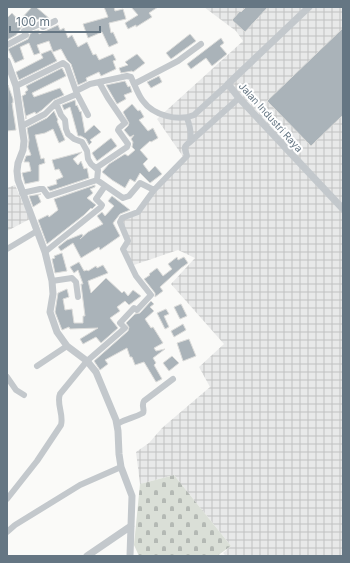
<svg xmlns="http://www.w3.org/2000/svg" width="350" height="563" viewBox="0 0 350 563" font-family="Inter,sans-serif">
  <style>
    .industrial { fill: url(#industrial-grid) }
    .cemetery { fill: url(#cemetery-stones) }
    .building { fill: #aab3b9; stroke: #dcdcda }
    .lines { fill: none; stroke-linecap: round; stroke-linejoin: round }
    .minor { stroke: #c3c8cc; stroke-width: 6 }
    .tertiary { stroke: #c3c8cc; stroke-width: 7 }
    .labels { text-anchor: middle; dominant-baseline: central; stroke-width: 4; stroke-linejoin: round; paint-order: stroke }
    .street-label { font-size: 10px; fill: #657683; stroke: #fff }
  </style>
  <defs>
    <pattern id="industrial-grid" width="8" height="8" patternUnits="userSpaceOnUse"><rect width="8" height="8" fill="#e8e9e9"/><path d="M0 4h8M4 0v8" fill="none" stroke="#c0c1c2"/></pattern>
    <pattern id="cemetery-stones" width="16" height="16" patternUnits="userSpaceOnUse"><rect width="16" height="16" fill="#dadfd7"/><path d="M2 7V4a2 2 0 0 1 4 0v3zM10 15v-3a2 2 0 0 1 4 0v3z" fill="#b4b9b4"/></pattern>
  </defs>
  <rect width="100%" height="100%" fill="#fafaf8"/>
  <path class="industrial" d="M204 7H343V556H226L223 553 231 546 174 475 140 484 136 452 149 443 162 428 210 387 199 367 224 344 171 284 195 258 178 250 131 266 122 249 129 242 120 220 137 213 184 158 157 119 243 41 236 31Z
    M15 185 30 219 7 231V188Z"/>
  <path class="cemetery" d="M174 475 231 546 217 556H139L134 545 140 484Z"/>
  <path class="building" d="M32 7H36L50 19 45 21 41 18 22 27 16 35 7 40V18L12 13 19 21Z
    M104 7H114L115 11 123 9 126 19 109 23 111 33 113 32 118 43 109 47 102 32 88 38 83 24 108 17Z
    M131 7H158L149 13 152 17 136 27V25L128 29 125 23 138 15Z
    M246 7H268L245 32 232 20 240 11 241 12Z
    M58 25 60 30 64 28 68 38 72 35 78 47 87 42 93 55 96 54 99 60 113 54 116 60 113 61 116 69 101 76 99 72 86 78 87 81 78 85 71 64 67 60 61 49 53 52 49 41 37 45 40 53 34 55 29 43 20 47 24 59 15 63 8 49 28 39 30 34 34 31 39 30V34Z
    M343 28V115L311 146 267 101Z
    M190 34 196 41 171 59 166 53Z
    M221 38 224 43 220 46 227 54 212 66 206 58 191 69 187 64Z
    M51 50 57 61 19 80 16 72 43 58 41 54Z
    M137 54 145 63 133 72 132 71 121 73 119 68 128 65 125 62Z
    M62 68 66 76 32 93 34 97 60 88 64 95 53 100 42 110 36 114 35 112 26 116V119L22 96 26 94 25 92 28 90 26 86Z
    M159 76 162 82 151 88 147 82Z
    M125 81 128 87 130 86 132 92 124 95 126 99 117 104 106 85Z
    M8 85 13 99V103H12L16 130 7 131Z
    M75 100 76 106 77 105 80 112 81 111 85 133 94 125 101 132 90 140 92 142 89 145 86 139 81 136H78L70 107 64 110 62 105Z
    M132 104 138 111 140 110 144 117 139 120 148 131 153 128 158 138 151 142 150 141 140 150 148 159 143 164 149 172 155 166 162 174 150 183 140 173 135 182 130 179 125 188 112 180 102 172 109 164 125 154 128 156 135 150 132 147 133 142 131 139 134 135 130 137 124 130 128 126 129 123 123 112Z
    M54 111 58 120 57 121 65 140 59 143 53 129 45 133 35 135 41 159 44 158 45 163 39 165V181L25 184 22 173 31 171 29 162H24L26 156 31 155 28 147 29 140 27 128 47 118Z
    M111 138 117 146 97 161 92 153Z
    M82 152 73 159 78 165 81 161 84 169 87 168 89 178 50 191 47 187 57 184 56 180 63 177 59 169 55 170 52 160Z
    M95 185V187L90 189 93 193 87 198 96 205 92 209 91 208 84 215 47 244 38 220 48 215 49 217 58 210 54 199Z
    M41 194 38 195 41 202 33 207 29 196Z
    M112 196 130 210 120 214 113 223 120 236 100 250 99 247 81 258 73 243 61 251 58 247 67 240 82 234 83 236 80 239 88 232 103 224 97 216 102 212 105 216 114 206 108 201Z
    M62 253 67 271 55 273 52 259 55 258 54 256Z
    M177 257 178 260 184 257 188 263 181 268 160 287 163 291 155 297V293L144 279 150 275 149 274 157 268 163 276 172 269 168 264Z
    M79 262 84 271 87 270 88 271 96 266 97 268 103 265 108 273 88 281 91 293 106 278 122 293 124 291 128 296 133 290 141 296 129 305 125 301 117 307 120 311 110 318 118 328 101 343 96 337 83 344 80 339 98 328 70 329 69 327 62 330 55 312 58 293 67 289 69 297 63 299 65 310 72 309 74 323H83V316H85L81 284H83L78 270 74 273 70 267Z
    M151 301 154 304 150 307 154 311 145 319 151 328 153 327 163 343 154 348 156 351 165 349 153 358 156 363 154 365 162 379 156 382 144 362 135 365 132 357H130L127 348 105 360 108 364 100 370 94 361 128 331 129 327 126 323 135 314 140 313Z
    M181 304 187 316 180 319 174 307Z
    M166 309 169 314 164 316 169 327 165 329 157 313Z
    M183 324 186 330 174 337 171 331Z
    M189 339 196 356 183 361 177 343Z
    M172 356 179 363 169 371 163 363Z"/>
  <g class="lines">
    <path class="minor" d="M201 44 178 61 134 84C137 90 139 96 143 101 153 115 178 122 194 115L228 84
      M7 45 26 35 24 31 40 24 43 27 55 21
      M16 86 63 63 67 66 77 94 88 115
      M76 91 90 84 127 76 131 77 134 84
      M56 103 61 115 65 120 66 129 68 134 74 139 82 142 87 151 88 159 91 164 98 170 97 180 123 198 129 196 140 183 154 190
      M22 126 45 114 56 103 77 94
      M190 142 239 98
      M96 168 127 147 128 144 118 130 119 128 125 123 108 98 99 82
      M22 193 40 189H43L48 196 97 180
      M7 249 37 231
      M45 252 101 207 102 205 96 199 105 186
      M52 281 72 278 76 282 78 297
      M37 366 67 346
      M7 377 16 390 24 395
      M117 424C127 418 134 418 143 413 145 409 141 406 144 401L173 379
      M7 499 37 461 61 425C64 415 56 403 60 394L87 361 125 328 120 323 134 308 137 310 151 295 136 276 123 249 128 241 120 222 122 218 138 212 154 190 187 156C185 148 182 148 190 142 192 133 190 126 187 118
      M7 532 15 525 80 485 121 467"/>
    <path class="tertiary" d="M309 7 228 84 239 98 343 209
      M7 61 16 86 24 141 23 150 18 163 17 171 18 180 45 252 52 281 53 294 50 312 57 332 67 346 87 361 96 372 116 420 118 431 119 454 121 467 132 496 130 556
      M87 556 131 526"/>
  </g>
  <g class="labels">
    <g class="street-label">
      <text transform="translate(271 117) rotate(48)">Jalan Industri Raya</text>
    </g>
  </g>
  <rect width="350" height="563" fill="none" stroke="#657683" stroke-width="16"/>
  <path d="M10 26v6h90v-6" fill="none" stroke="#657683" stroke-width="2"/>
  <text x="16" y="26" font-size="12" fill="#657683" stroke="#ffffff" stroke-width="3" paint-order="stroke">100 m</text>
</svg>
